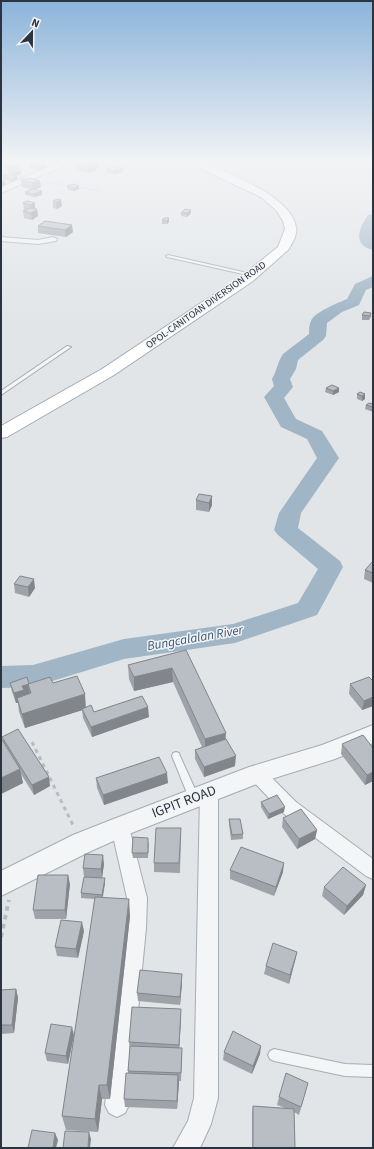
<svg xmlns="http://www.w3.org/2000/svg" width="374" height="1149" viewBox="0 0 374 1149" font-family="'Source Sans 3',sans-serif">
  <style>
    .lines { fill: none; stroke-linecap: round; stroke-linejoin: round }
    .river { fill: #a0b5c5; fill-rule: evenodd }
    .service-casing { stroke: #a7acb2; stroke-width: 2 }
    .minor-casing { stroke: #a7acb2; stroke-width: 2 }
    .tertiary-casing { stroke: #a7acb2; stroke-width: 2 }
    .primary-casing { stroke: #a2aab3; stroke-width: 2 }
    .path-far2 { stroke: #b8bbc0; stroke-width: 1.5; stroke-dasharray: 1.5 1.5; stroke-linecap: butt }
    .path-far1 { stroke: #b8bbc0; stroke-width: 3; stroke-dasharray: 4 4; stroke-linecap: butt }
    .path { stroke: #b8bbc0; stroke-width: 4; stroke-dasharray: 4.5 4.5; stroke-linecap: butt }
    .service { fill: #f4f5f7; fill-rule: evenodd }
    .minor { fill: #f4f5f7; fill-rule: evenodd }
    .tertiary { fill: #f4f5f7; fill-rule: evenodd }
    .primary { fill: #fff; fill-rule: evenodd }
    .wall { fill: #9fa3a9 }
    .shaded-wall { fill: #82858a }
    .building { fill: #b9bec5; stroke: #82858a }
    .labels { text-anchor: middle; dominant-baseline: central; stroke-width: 3; stroke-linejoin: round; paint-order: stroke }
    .far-street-label { font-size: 10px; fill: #2b343f; stroke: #f1f3f6 }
    .water-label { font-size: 13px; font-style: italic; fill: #39566f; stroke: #f1f3f6 }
    .near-street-label { font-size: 14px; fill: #2b343f; stroke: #f1f3f6 }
  </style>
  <rect width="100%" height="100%" fill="#e1e5e8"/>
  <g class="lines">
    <path class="river" d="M373 214V250C352 245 359 228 368 215Z
      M373 276V287L366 290 359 305 342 312 327 323 326 336 323 340 298 360 296 369 290 379 293 387 284 398 296 419 322 431 339 458 301 513 298 528 340 561 343 567 317 615 235 643 124 659 33 687 1 688V666L33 665 124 639 233 624 298 603 318 569 278 535 274 530 279 513 317 458 307 439 281 427 264 397 274 386 272 379C277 370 278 361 283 354L309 334C309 330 309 325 311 321 314 312 338 303 347 299L355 284Z"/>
    <g class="service-casing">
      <path id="service" d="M168 255 243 272 245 273 243 274 167 257 166 256Z
        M67 346 71 347 1 395V391Z
        M176 752 179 753 180 756 199 798 197 801 194 802 191 801 189 798 172 756 173 753Z
        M274 1049 345 1064 373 1065V1077L345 1076 274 1061 270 1059 268 1055 270 1051Z"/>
    </g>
    <g class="minor-casing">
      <path id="minor" d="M1 237 38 240 53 237 57 239 56 241 38 244 1 241Z
        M257 767 263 769 296 802 373 859V879L366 876 284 814 251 779 248 774 251 769Z
        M209 785 215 788 218 793V1098L211 1124 200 1148H173L188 1121 194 1098 200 793 203 788Z
        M120 819 127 821 129 827 147 898 146 928 129 1105 125 1113 117 1117 109 1113 105 1105 126 928 127 898 111 827 113 821Z"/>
    </g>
    <g class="tertiary-casing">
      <path id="tertiary" d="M63 161H74L1 193V187Z
        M373 725V743L335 759 262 782 129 834 91 851 1 896V871L73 835 111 820 249 767 322 745Z"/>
    </g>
    <g class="primary-casing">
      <path id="primary" d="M187 161H200C226 173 291 195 296 227 298 234 292 244 288 250L253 281 114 375 7 437 1 438V426L102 369 243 275 278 247 285 229 283 221 276 210 261 197 189 163Z"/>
    </g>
    <path class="path-far2" d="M4 173 11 176
      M43 182 72 186
      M77 187 100 191"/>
    <path class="path-far1" d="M32 742 74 827"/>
    <path class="path" d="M1 937 9 900"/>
    <use href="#service" class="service"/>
    <use href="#minor" class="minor"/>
    <use href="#tertiary" class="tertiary"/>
    <use href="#primary" class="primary"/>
  </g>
  <path class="wall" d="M38 161H52L48 163Z
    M89 161H106L101 163Z
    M89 162 99 163V166L96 168 97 170 89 173 76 170V164Z
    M30 165 46 168 39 170 30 168Z
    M6 167 19 169H18L21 174 13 176H17V180L12 182 3 180V176L13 175 8 173V171H7Z
    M123 168V172L114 174 107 172 106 169Z
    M21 180 40 181 41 187 35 189 42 191V195L34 197 25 195V192L31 189 22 187Z
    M67 186H79V189L74 191 68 190Z
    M61 200 62 206 57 209 53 208V201Z
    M23 203H35V209H37L38 216 32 220 24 218 23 211 26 210H24Z
    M181 213H191L187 217 181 216Z
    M164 218 169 222 167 224H162V220Z
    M45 221 73 232 66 237 38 233V226Z
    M371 313V317L369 320H362V315Z
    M326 388 339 392 333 395 325 392Z
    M357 394H365V399L362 401 357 399Z
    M373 404V412L365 409 366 405Z
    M212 496V505L209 512 196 510V500Z
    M373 562V583L364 579 365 570Z
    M14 584 35 588 29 597 15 593Z
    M186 650 226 740 235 766 204 777 195 759V750L202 747 173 682 134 691 129 679 128 665Z
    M373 681V706L362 710 349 694 350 684Z
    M10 683 29 684 53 683 86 707 94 712 149 717 92 737 83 718 82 710 25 728 19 712 18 703H16L12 692Z
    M2 737 50 786 34 795 21 774 23 783 1 794V738L3 741Z
    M342 744 373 781 365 785 341 754Z
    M96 778 168 783 104 805 97 788Z
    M261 802 284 812 268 819 261 807Z
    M283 818 317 830 315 839 297 849 282 827Z
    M229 819 243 834V839L231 840 229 824Z
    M181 838 180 873 154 872V863Z
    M149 842 148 858H133L132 853Z
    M104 864 102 878 105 883 103 897 130 916 110 1099H102L98 1132 66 1130 62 1116 95 899 81 898V893L84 877 83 868Z
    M230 870 283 872 274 896 230 879Z
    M70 884 66 919H35L33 910Z
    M366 885 363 895 344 915 322 896 324 887Z
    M84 931 78 958 57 956 55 947Z
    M297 952 295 961 289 984 264 974 266 966Z
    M182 974V983L180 1005 138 1001 137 993Z
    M16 989 18 998 14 1033 1 1034V990Z
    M181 1018 179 1048 182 1056 181 1081H179L177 1109 125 1107 124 1099 128 1073 130 1051 129 1042Z
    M74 1035 68 1064 47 1061 45 1053Z
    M224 1052 260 1054 252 1074 223 1060Z
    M308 1083 299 1115 294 1112 295 1148H252V1114L253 1106 285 1108 277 1105 279 1097Z"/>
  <path class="shaded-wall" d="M101 161H106L101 163Z
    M99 163V166L96 168 97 170 89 173V167Z
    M19 165V169L16 171V168Z
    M46 165V168L39 170V167Z
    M123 168V172L114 174 113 171Z
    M21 171V174L13 176V172Z
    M17 176V180L12 182 11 179Z
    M40 181 41 187 33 190 32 183Z
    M5 182 6 185 1 187V184Z
    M79 186V189L74 191V188Z
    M42 191V195L34 197 33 194Z
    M61 200 62 206 57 209 56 202Z
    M35 203V209L32 211 31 205Z
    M37 209 38 216 32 220 31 213Z
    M191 210V213L187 217V213Z
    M169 218V222L167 224V221Z
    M72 225 73 232 66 237 65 230Z
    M339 388V392L333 395V391Z
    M365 394V399L362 401V396Z
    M212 496V505L209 512V503Z
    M34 579 35 588 29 597 28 587Z
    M172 668 173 682 134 691V677Z
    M28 685 30 694 17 698 18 703H16L14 693 22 686Z
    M85 694 86 709 25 728 22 714Z
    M373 697V706L362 710 364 701Z
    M148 707 149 717 92 737 91 727Z
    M226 733 225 747 205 753V739Z
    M236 756 235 766 204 777V767Z
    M20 769 23 783 1 794V778Z
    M373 772V781L365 785 367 775Z
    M167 773 168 783 104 805 103 795Z
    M49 777 50 786 34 795 32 785Z
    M285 807 284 812 268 819 269 814Z
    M317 830 315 839 297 849 299 839Z
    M103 855 104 864 102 878 101 869Z
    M284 863 283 872 274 896 276 887Z
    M68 875 70 884 66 919 65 910Z
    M105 878V883L102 899V895Z
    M366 885 363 895 344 915 347 906Z
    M129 899 130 916 110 1099 107 1085Z
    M82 922 84 931 78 958 76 949Z
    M297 952 295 961 289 984 290 975Z
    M182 974V983L180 1005V997Z
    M16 989 18 998 14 1033 12 1025Z
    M181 1009V1018L179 1053V1045Z
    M72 1027 74 1035 68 1064 66 1056Z
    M261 1046 260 1054 252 1074 253 1066Z
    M178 1075 179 1083 177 1109V1101Z
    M99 1085 102 1099 98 1132 95 1119Z
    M89 1132 91 1139 90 1148H88Z
    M55 1133 58 1140 56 1148H53Z"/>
  <path class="building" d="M83 161 96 164 89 167 76 164Z
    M89 162H90L99 163 96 165V164Z
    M37 163 46 165 39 167 30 165Z
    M10 165H19L16 168 6 167Z
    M116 166 123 168 113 171 106 169Z
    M16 168 21 171 13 172 8 170Z
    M9 174 17 176 11 179 3 176Z
    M29 178 40 181 32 183 21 180Z
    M1 181 5 182 1 184Z
    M73 184 79 186 74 188 67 186Z
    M33 189 42 191 33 194 25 192Z
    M57 199 61 200 56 202 53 201Z
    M27 201 35 203 31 205 23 203Z
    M30 208 37 209 31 213 23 211Z
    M185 209 191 210 187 213H181Z
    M164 218H169L167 221 162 220Z
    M45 221 72 225 65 230 38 226Z
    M364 312 371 313 370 316 362 315Z
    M332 385 339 388 333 391 326 388Z
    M360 392 365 394 362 396 357 394Z
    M369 403 373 404V407L366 405Z
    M199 494 212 496 209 503 196 500Z
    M373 561V573L365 570Z
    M20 576 34 579 28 587 14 584Z
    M186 650 226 733 205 739 172 668 134 677 128 665Z
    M77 676 85 694 22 714 17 698 31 693 28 684 50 677 53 683Z
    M27 677 29 684 22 686 24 690 14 693 10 683Z
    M369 677 373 681V697L364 701 350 684Z
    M142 696 148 707 91 727 82 709 91 705 94 712Z
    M18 729 49 777 32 785 2 737Z
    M363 735 373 748V772L367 775 342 744Z
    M1 738 20 769 1 778Z
    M226 739 236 756 204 767 195 750Z
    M159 757 167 773 103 795 96 778Z
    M277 795 285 807 269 814 261 802Z
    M301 809 317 830 299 839 283 818Z
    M229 819H240L243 834 232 835Z
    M156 828H181L179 863H154Z
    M133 837 148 838V853H132Z
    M241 847 284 863 276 887 230 870Z
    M85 854 103 855 101 869 83 868Z
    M343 867 366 885 347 906 324 887Z
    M38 875H68L65 910H33Z
    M84 877 105 878 102 895 81 893Z
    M95 897 129 899 107 1085H99L95 1119 62 1116Z
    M61 920 82 922 76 949 55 947Z
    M273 943 297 952 290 975 266 966Z
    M140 970 182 974 180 997 137 993Z
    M16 989 12 1025H1V990Z
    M132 1007 181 1009 179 1045 129 1042Z
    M51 1024 72 1027 66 1056 45 1053Z
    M233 1031 261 1046 253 1066 224 1052Z
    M130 1046 182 1048 181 1073 128 1071Z
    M126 1073 178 1075 177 1101 124 1099Z
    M286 1073 308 1083 301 1107 279 1097Z
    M253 1106 294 1109 295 1148H253Z
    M32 1130 55 1133 53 1148H28Z
    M65 1131 89 1132 88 1148H63Z"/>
  <linearGradient id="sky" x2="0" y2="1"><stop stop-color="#8bb4da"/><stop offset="0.5" stop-color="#f2f3f5"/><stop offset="1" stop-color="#f2f3f5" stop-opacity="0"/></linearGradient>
  <rect width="374" height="322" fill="url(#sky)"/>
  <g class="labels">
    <g class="far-street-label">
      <text transform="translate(206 305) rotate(-35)">OPOL-CANITOAN DIVERSION ROAD</text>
    </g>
    <g class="water-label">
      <text transform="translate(195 638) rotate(-10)">Bungcalalan River</text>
    </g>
    <g class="near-street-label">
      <text transform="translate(184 802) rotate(-21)">IGPIT ROAD</text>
    </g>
  </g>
  <rect width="374" height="1149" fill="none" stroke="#2b343f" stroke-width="4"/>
  <g transform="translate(32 32) rotate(22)" stroke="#f1f3f6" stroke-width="3" paint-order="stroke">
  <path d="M0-3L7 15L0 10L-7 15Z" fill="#2b343f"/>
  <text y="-6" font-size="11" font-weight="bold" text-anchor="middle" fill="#2b343f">N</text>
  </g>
</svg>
